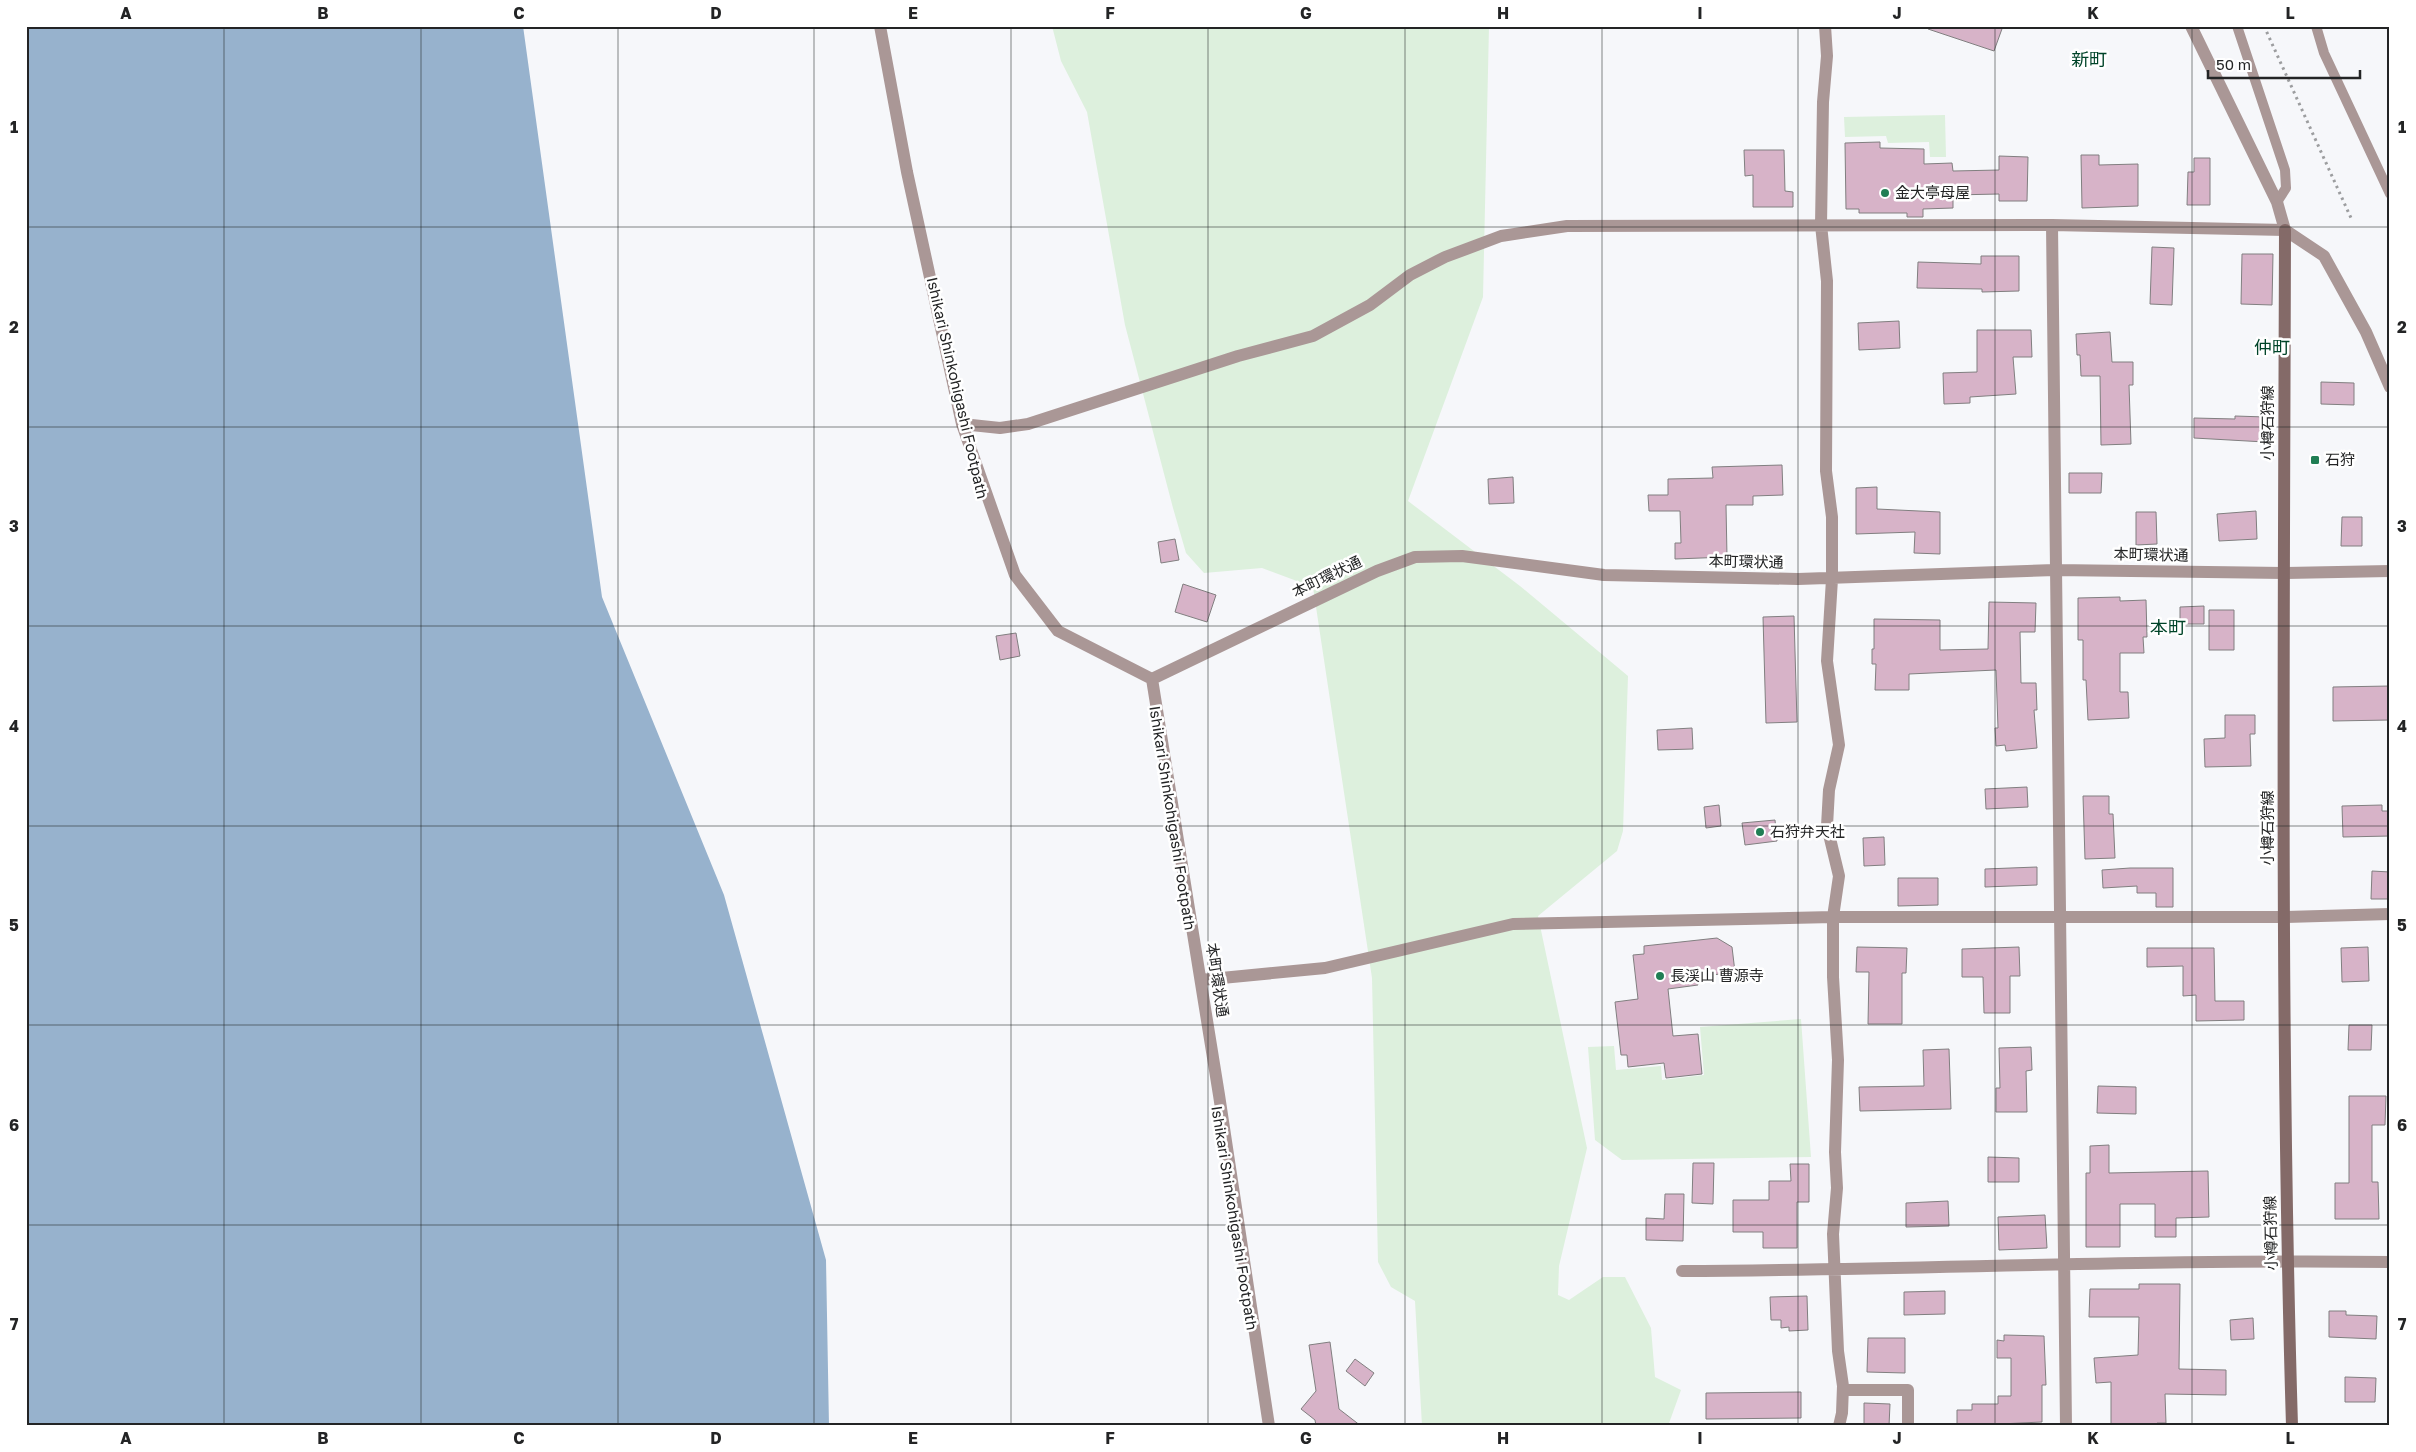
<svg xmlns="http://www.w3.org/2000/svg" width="2416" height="1452" font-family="'Golos Text','Noto Sans JP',sans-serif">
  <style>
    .green { fill: #ddf0dd }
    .water { fill: #97b2cd }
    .building { fill: #d7b3c8; stroke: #817f80 }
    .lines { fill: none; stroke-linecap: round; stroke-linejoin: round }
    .path { stroke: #9c9d9f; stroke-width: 3; stroke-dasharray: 2.5 4; stroke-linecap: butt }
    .lane { stroke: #aa9796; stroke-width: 10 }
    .street { stroke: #aa9796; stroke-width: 12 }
    .secondary { stroke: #846a68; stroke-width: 12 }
    .grid { fill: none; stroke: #232425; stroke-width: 1; stroke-opacity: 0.55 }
    .poi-dot { fill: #207e54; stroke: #fff; stroke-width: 2 }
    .labels { text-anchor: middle; stroke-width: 5; stroke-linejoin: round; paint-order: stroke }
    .poi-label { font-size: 15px; fill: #232425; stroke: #fff; text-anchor: start }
    .street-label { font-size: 15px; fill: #232425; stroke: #fff }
    .quarter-label { font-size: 18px; fill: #004429; stroke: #fff }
    .neatline { fill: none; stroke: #232425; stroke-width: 2 }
    .grid-label { font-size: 16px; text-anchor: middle; font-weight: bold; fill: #232425 }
  </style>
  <rect width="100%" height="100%" fill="#f6f7fa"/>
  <!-- green -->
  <path class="green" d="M1052,26h437l-6,271 -75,204 112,85 108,90 -5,155 -6,20 -79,65 49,232 -28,118 -1,29 11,5 34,-23h22l26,51 4,49 26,13 -13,36h-246l-7,-125 -24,-14 -13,-25 -6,-284 -59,-391 -51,-19 -58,5 -18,-20 -13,-45 -48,-183 -38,-213 -26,-51z
    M1945,115l1,42h-16l-1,-15 -41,1 -2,-7 -41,1 -1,-20z
    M1801,1019l10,138 -189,3 -27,-20 -7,-93 26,-1 2,24 45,-4 1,14 42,-5 -4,-48z"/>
  <!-- water -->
  <path class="water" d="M26,26h497l79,571 122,298 102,365 3,166h-803z"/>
  <!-- building -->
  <path class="building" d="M1928,26h75l-9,25 -66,-22z
    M1880,142v6l44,1v15l28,-1 1,8 46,-1v-14l29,1 -1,44h-28v-7l-46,1v13l-30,1v8h-16v-4h-48v-4h-13l-1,-66z
    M1744,150h40l1,41 8,1v15h-40v-32l-8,1z
    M2081,155h18v10l39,-1v42l-56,2z
    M2194,158h16v47h-23l1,-33h6z
    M2152,247l22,1 -2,57 -22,-1z
    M2242,254h31l-1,51 -31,-1z
    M1981,256h38v35l-37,1v-3l-65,-1 1,-26 63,2z
    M1899,321l1,27 -41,2 -1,-27z
    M1977,330h54l1,27h-19l3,37 -46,3v6l-26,1 -1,-31 34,-1z
    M2110,332l2,30h21v23h-4l2,59 -30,1 -1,-69h-19l-1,-21h-3l-1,-21z
    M2321,382l33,1v22l-33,-1z
    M2235,416l31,1 -1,25 -71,-4v-20l41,1z
    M1782,465l1,30 -30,1v9h-27l1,52 -52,2v-16h6l-1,-32h-31l-1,-16h20v-16l45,-1 -1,-11z
    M2069,473h33l-1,20h-32z
    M1513,477l1,26 -25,1 -1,-25z
    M1877,487v22l63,3v42l-26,-1 1,-21 -59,2v-46z
    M2256,511l1,28 -38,2 -2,-27z
    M2136,512h20l1,32 -21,1z
    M2342,517h20v29h-21z
    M1175,539l4,21 -18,3 -3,-21z
    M1183,584l33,11 -9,27 -32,-10z
    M2120,597v4l26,-1 1,37h-4l1,16h-24v39h8l1,26 -41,2 -2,-40h-3v-40h-5v-42z
    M1989,602l47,1 -1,29h-15l1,51h15l1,27h-3l3,38 -31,3 -1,-6 -9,1 -1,-18h3l-2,-58 -87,4v16h-34l1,-26h-4v-15h2v-30l66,1v30l48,-1z
    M2204,606v18h-24v-17z
    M2209,610h25v40h-25z
    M1794,616l3,106 -31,1 -3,-106z
    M1016,633l4,23 -20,4 -4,-24z
    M2390,686v34l-57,1v-34z
    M2225,715h30v19h-5l1,32 -46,1 -1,-28 21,-1z
    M1692,728l1,21 -35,1 -1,-20z
    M2027,787l1,20 -42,2 -1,-20z
    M2083,796h26v18h4l2,44 -30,1z
    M1719,805l2,21 -15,2 -2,-21z
    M2382,805v6h8v25l-47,1 -1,-31z
    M1775,820l2,21 -32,4 -3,-22z
    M1884,837l1,28 -21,1 -1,-28z
    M2037,867v18l-52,2v-18z
    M2130,868h43v39h-17v-14h-19v-7l-34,2 -1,-18z
    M2372,871l18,1v27h-19z
    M1898,878h40v27l-40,1z
    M1717,938l15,9 3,25 -38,5 1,8 -30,4 5,47 25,-2 4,40 -36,4 -2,-15 -36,4 -1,-12h-6l-6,-53 23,-3 -5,-44 11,-1v-8z
    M1857,947l50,1 -1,25h-4v51h-34l1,-52h-13z
    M2019,947l1,29h-10v37h-26l-1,-36h-21v-28z
    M2368,947l1,34 -27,1 -1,-34z
    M2147,948h67l1,53h29v19l-48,1v-26l-13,1v-30l-36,1z
    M2349,1025h23l-1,25h-23z
    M2031,1047l1,23 -6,1 1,41h-31v-24h4l-1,-40z
    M1949,1049l2,60 -91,2 -1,-24 65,-1 -1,-36z
    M2098,1086l38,1v27l-39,-1z
    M2349,1096h37l-1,29h-13v57h6l1,37h-44v-36h14z
    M2109,1145v28l99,-2 1,46 -33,1v19h-21v-33h-35v43h-34v-74h4v-27z
    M1988,1157l31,1v24h-31z
    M1693,1163h21l-1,41 -21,-1z
    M1790,1164h19v38h-12v46h-34v-16h-30v-32h36v-19h22z
    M1665,1194h19l-1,47 -37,-1v-22l18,1z
    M1948,1201l1,25 -43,1v-24z
    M2045,1215l2,33 -48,2 -1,-33z
    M2139,1284h41l-1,85 47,1v25l-61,-1 1,29h-9v3h-46v-44l-15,1 -2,-25 44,-3 1,-38h-50l1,-28h49z
    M1945,1291v23l-41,1v-23z
    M1807,1296l1,34 -19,1v-4l-8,1v-8h-10l-1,-23z
    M2329,1311h17v4l31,1 -1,23 -47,-2z
    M2253,1318l1,21 -23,1 -1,-20z
    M2004,1335l40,1 2,49h-4v37l-85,4v-16h15v-6h26v-8h13v-38h-14v-18l7,1z
    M1868,1338h37v35l-38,-1z
    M1330,1342l9,67 22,17h-45l-1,-6 -14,-11 15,-18 -7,-46z
    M1355,1359l19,14 -9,13 -19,-15z
    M2345,1377l31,1 -1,24h-30z
    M1801,1392v26l-95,1v-26z
    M1864,1403l26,1 -1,22h-25z"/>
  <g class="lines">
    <!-- path -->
    <path class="path" d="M2264,26l87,192"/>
    <!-- lane -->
    <path class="lane" d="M2237,26l48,144 1,18 -9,14
      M2316,26l8,27 66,141"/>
    <!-- street -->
    <path class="street" d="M880,26l27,146 55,252 53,151 43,56 94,48
      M1825,26l2,30 -4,46 -2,123 6,56 -1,190 6,46v62l-5,82 12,84 -10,45 -2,36 12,50 -6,41v60l5,83 -3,92 2,36 -4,46 5,117 5,35 -1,27 -3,13
      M2191,26l86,176 8,28
      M2052,225l14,1201
      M962,424l38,4 28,-4 210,-68 75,-20 57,-31 40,-30 35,-18 56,-21 66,-10 485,-1 233,5 39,26 42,76 24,55
      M1201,980l124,-12 188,-44 320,-7h451l106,-3
      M1682,1271c236,-1 472,-12 708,-9
      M1843,1390h65v36
      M1269,1426l-50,-331 -67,-416 225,-108 38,-14 47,-1 142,19 194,4 257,-9 229,3 106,-2"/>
    <!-- secondary -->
    <path class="secondary" d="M2285,230c-1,398 -5,797 7,1196"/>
  </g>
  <!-- grid -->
  <path class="grid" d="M224,26v1400M421,26v1400M618,26v1400M814,26v1400M1011,26v1400M1208,26v1400M1405,26v1400M1602,26v1400M1798,26v1400M1995,26v1400M2192,26v1400M26,227h2364M26,427h2364M26,626h2364M26,826h2364M26,1025h2364M26,1225h2364"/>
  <!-- markers -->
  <g class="poi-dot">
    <circle cx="1885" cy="193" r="5"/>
    <rect x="2310" y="455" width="10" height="10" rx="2.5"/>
    <circle cx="1760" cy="832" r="5"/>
    <circle cx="1660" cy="976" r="5"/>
  </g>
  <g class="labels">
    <!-- poi labels -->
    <g class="poi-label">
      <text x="1895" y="198">金大亭母屋</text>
      <text x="2325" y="465">石狩</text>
      <text x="1770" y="837">石狩弁天社</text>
      <text x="1670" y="981">長渓山 曹源寺</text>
    </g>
    <!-- street labels -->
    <g class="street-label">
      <text transform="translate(957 388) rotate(77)" y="5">Ishikari Shinkohigashi Footpath</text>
      <text transform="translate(2268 423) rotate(-90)" y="5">小樽石狩線</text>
      <text transform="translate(2151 555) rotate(1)" y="5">本町環状通</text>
      <text transform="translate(1746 562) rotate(1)" y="5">本町環状通</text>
      <text transform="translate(1327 577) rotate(-26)" y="5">本町環状通</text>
      <text transform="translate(1172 818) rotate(81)" y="5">Ishikari Shinkohigashi Footpath</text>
      <text transform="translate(2268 828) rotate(-90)" y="5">小樽石狩線</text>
      <text transform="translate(1217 980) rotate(81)" y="5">本町環状通</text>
      <text transform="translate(1234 1218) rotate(81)" y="5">Ishikari Shinkohigashi Footpath</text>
      <text transform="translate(2271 1233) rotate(-91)" y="5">小樽石狩線</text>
    </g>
    <!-- quarter labels -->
    <g class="quarter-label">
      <text x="2089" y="66">新町</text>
      <text x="2272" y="354">仲町</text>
      <text x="2168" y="634">本町</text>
    </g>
  </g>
  <!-- border -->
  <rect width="2416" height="1452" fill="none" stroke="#ffffff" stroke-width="55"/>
  <!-- scale -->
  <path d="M2208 70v8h152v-8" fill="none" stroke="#232425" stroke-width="2.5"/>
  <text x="2216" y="70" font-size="15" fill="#232425" stroke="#ffffff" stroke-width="4" paint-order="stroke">50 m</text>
  <rect x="28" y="28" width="2360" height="1396" class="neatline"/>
  <g class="grid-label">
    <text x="126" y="19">A</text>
    <text x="323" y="19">B</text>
    <text x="519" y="19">C</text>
    <text x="716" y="19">D</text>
    <text x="913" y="19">E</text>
    <text x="1110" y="19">F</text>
    <text x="1306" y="19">G</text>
    <text x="1503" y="19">H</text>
    <text x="1700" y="19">I</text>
    <text x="1897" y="19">J</text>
    <text x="2093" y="19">K</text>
    <text x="2290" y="19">L</text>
    <text x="14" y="133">1</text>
    <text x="2402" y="133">1</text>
    <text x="14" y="333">2</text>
    <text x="2402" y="333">2</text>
    <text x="14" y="532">3</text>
    <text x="2402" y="532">3</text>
    <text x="14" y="732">4</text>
    <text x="2402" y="732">4</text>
    <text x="14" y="931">5</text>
    <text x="2402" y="931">5</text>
    <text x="14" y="1131">6</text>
    <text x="2402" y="1131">6</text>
    <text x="14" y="1330">7</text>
    <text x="2402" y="1330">7</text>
    <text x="126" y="1444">A</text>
    <text x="323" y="1444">B</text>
    <text x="519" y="1444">C</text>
    <text x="716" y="1444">D</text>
    <text x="913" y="1444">E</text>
    <text x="1110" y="1444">F</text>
    <text x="1306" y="1444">G</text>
    <text x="1503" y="1444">H</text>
    <text x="1700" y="1444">I</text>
    <text x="1897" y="1444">J</text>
    <text x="2093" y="1444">K</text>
    <text x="2290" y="1444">L</text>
  </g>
</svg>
